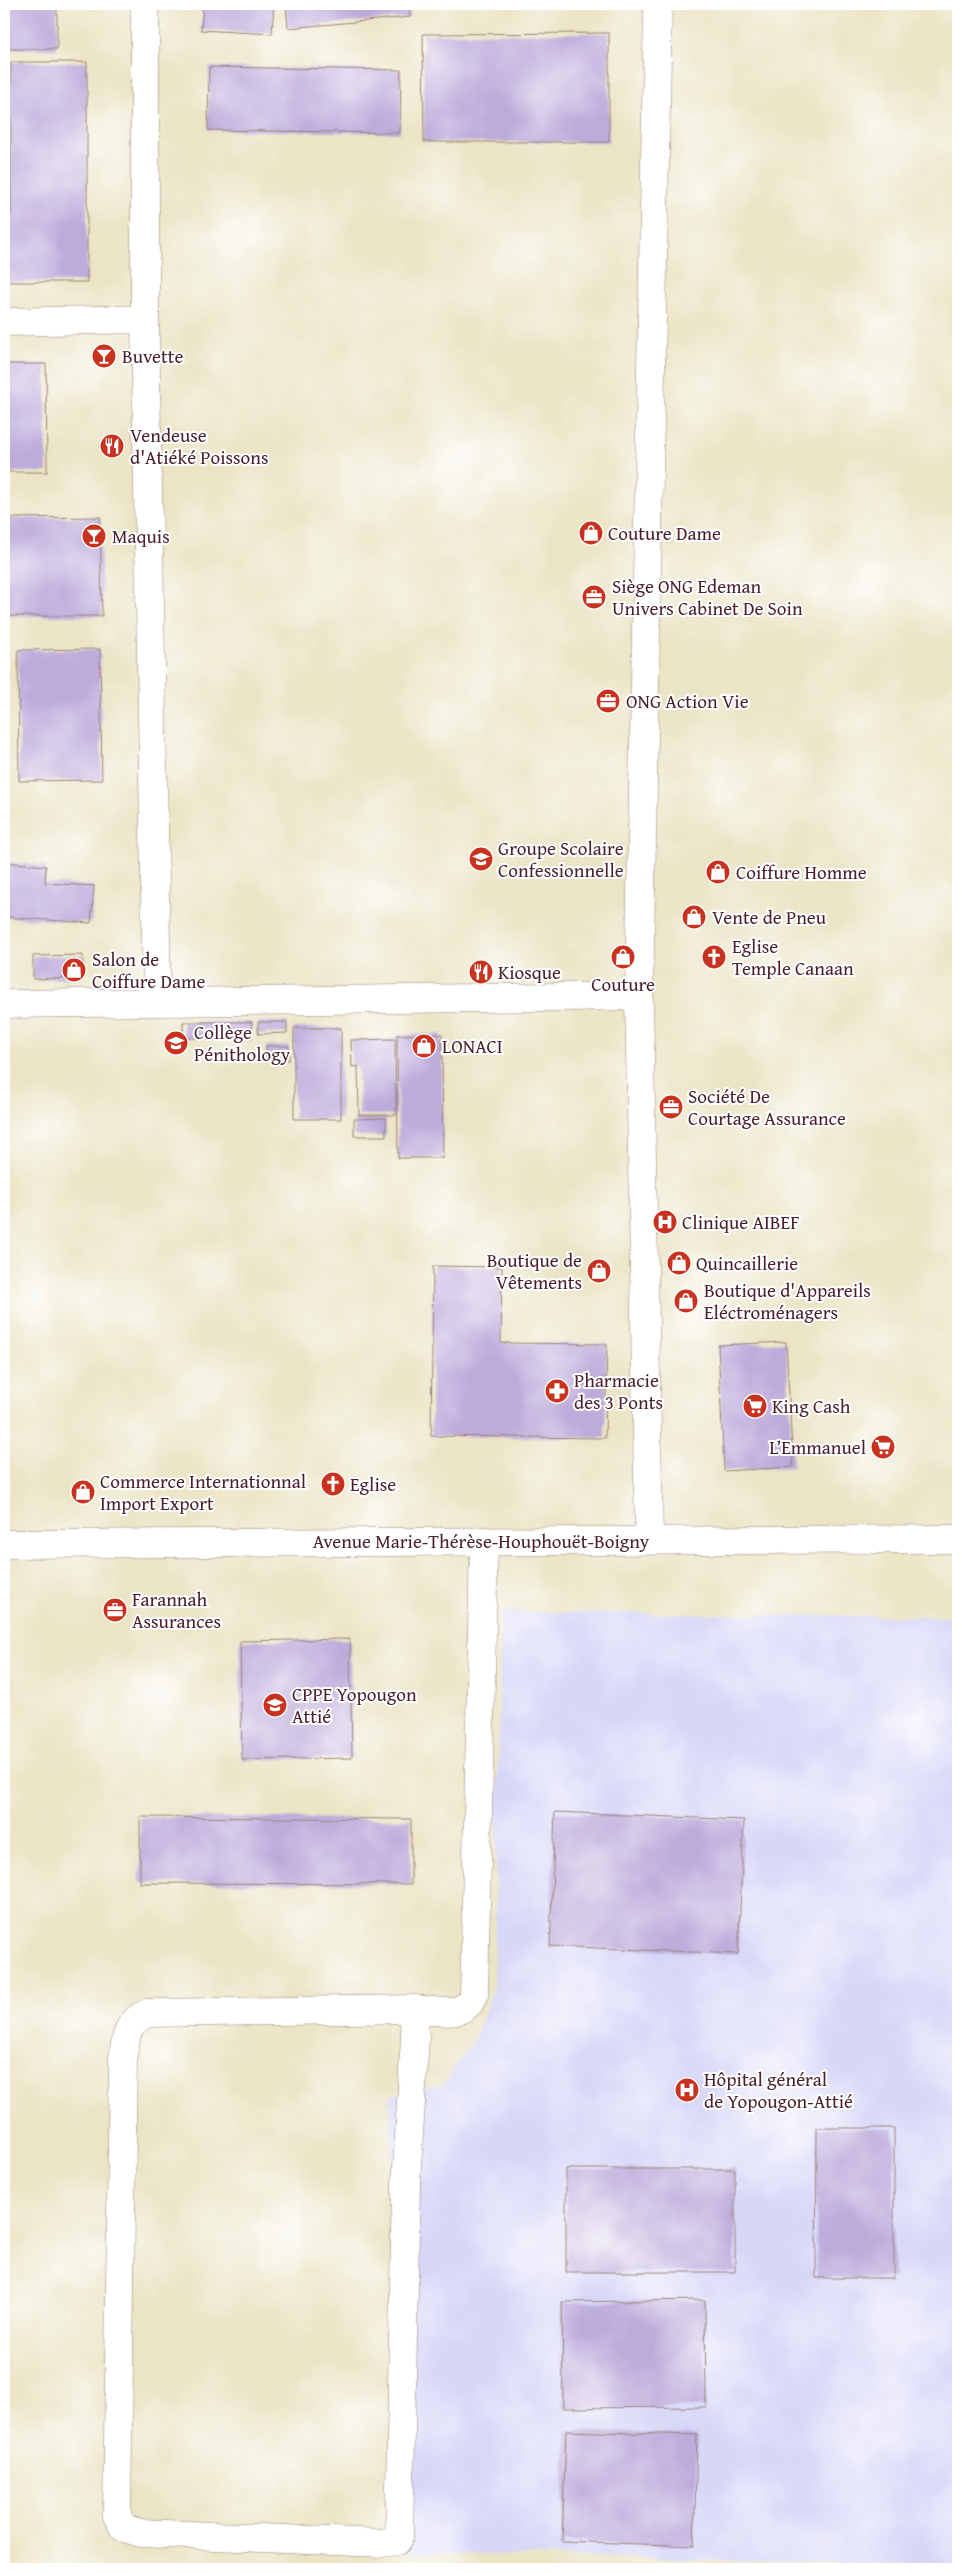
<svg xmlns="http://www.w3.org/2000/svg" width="962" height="2573" font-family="'Gentium Book Plus',serif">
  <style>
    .built { fill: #d7d7f8 }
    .building { fill: #bdacdb }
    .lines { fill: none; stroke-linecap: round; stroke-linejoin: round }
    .minor-casing { stroke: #9a8278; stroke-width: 29 }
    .tertiary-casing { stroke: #9a8278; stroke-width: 29 }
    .minor { stroke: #fff; stroke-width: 28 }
    .tertiary { stroke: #fff; stroke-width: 28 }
    .labels { text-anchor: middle; stroke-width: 4; stroke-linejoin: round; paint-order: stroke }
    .poi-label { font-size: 19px; fill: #4a1f2b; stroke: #fff; text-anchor: start }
    .street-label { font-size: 19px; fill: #4a1f2b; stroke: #fff }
  </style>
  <rect width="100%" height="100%" fill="#fff"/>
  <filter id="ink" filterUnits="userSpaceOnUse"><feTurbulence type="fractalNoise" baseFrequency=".02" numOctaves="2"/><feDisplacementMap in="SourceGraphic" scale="10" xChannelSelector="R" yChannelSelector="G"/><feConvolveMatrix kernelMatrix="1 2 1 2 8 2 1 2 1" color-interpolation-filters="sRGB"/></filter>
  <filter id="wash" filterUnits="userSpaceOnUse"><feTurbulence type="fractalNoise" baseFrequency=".0096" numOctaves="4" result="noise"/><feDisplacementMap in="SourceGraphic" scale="20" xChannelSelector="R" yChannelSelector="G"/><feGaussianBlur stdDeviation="1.12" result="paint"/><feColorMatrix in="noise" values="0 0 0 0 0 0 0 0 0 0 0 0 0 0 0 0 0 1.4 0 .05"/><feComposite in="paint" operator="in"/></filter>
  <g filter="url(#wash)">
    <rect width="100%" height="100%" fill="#ebe4c5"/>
    <!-- built -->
    <path class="built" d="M501,1612l457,5v948l-555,-12 -13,-458 53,-10 32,-48 19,-49z"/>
    <g id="blocks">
      <!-- building -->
      <path class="building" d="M4,4h53v45h-53z
        M203,4h71l-2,30 -71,-4z
        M286,4h123l1,13 -122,11z
        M609,33v109h-185l-1,-108z
        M11,62h76v220h-83v-67h7z
        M209,67l192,3 -1,63 -192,-3z
        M4,364h42l1,108h-43z
        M100,517l2,99h-98v-98z
        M100,649l2,131 -83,1 -1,-131z
        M4,862l42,4 -1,17 49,3 -3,37 -87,-6z
        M83,955v23l-50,1v-23z
        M183,1022h69v16h-69z
        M258,1022h29v11l-29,1z
        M294,1028h47v91h-47z
        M442,1034l1,124h-45l-1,-123z
        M395,1039l1,76h-37l-1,-49 -6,1 -1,-27z
        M266,1046h23v14h-23z
        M386,1118v18h-32v-17z
        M433,1266l69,1 -1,76 106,1 -2,94 -174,-2z
        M786,1342l7,125 -69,4 -6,-126z
        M350,1639l2,119 -110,2 -2,-119z
        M555,1812l189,8 -6,134 -188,-8z
        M140,1817l271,2v65l-271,-1z
        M817,2128h77v150h-78z
        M566,2169h169v103h-169z
        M705,2300l1,107 -143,1 -1,-106z
        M566,2431l131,4 -3,111 -132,-5z"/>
    </g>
  </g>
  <g filter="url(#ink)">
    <use href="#blocks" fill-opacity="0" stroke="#9a8278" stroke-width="1"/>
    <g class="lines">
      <defs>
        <path id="minor" d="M145,4v315l12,681
          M4,322l141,-3
          M4,1004l635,-8
          M649,1539l-10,-543 19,-992
          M413,2009l2,29 -9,146 -7,354 -2,3 -15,2 -242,-10 -16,-5 -7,-12 6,-459c3,-21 3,-34 24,-44l266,-4c23,1 49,11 61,-13l10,-455"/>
        <path id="tertiary" d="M4,1544l954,-5"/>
      </defs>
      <!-- minor casing -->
      <use href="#minor" class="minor-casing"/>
      <!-- tertiary casing -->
      <use href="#tertiary" class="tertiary-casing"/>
      <!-- minor -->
      <use href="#minor" class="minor"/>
      <!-- tertiary -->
      <use href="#tertiary" class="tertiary"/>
    </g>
  </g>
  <!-- icons -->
  <defs>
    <symbol id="bar-disc" viewBox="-11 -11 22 22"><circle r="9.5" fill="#c8321e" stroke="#fff"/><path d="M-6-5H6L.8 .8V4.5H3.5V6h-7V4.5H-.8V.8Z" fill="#fff"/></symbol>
    <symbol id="restaurant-disc" viewBox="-11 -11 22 22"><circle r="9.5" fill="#c8321e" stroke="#fff"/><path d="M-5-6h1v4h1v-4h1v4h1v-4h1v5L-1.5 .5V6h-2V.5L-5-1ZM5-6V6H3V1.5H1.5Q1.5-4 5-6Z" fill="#fff"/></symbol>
    <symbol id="shop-disc" viewBox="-11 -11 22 22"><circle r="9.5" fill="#c8321e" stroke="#fff"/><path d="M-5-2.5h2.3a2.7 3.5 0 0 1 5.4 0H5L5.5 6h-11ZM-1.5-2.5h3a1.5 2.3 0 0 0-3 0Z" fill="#fff"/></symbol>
    <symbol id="office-disc" viewBox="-11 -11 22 22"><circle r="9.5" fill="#c8321e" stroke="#fff"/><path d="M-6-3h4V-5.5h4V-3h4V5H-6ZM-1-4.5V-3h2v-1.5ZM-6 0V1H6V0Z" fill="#fff"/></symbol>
    <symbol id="school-disc" viewBox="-11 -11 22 22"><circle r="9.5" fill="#c8321e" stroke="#fff"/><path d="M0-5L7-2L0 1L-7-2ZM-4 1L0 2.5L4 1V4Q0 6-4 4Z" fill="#fff"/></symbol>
    <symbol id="church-disc" viewBox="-11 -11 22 22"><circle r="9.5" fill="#c8321e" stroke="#fff"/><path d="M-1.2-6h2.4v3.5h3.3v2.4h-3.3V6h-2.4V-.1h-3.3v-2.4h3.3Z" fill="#fff"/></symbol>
    <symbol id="hospital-disc" viewBox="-11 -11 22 22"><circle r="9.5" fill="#c8321e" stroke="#fff"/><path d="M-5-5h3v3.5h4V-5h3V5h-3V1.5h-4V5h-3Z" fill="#fff"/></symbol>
    <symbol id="pharmacy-disc" viewBox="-11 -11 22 22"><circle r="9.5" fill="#c8321e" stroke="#fff"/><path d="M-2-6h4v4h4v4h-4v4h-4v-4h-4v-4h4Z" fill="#fff"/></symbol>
    <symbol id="supermarket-disc" viewBox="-11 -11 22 22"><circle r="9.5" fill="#c8321e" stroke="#fff"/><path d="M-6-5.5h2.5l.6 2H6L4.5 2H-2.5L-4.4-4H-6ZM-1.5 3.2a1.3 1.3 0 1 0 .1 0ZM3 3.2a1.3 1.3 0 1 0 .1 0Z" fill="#fff"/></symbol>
  </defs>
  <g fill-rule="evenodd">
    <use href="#bar-disc" x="90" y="342" width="28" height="28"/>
    <use href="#restaurant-disc" x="98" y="432" width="28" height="28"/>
    <use href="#shop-disc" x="577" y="519" width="28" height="28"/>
    <use href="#bar-disc" x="80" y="522" width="28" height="28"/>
    <use href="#office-disc" x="580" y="583" width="28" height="28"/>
    <use href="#office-disc" x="594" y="687" width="28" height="28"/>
    <use href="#school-disc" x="467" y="845" width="28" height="28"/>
    <use href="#shop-disc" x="704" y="858" width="28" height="28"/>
    <use href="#shop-disc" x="680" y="903" width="28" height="28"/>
    <use href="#shop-disc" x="609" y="943" width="28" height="28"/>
    <use href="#church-disc" x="700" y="943" width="28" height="28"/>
    <use href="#shop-disc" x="60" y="956" width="28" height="28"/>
    <use href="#restaurant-disc" x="467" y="958" width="28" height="28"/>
    <use href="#school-disc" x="162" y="1029" width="28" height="28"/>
    <use href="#shop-disc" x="410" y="1032" width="28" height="28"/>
    <use href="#office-disc" x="657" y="1093" width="28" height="28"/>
    <use href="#hospital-disc" x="651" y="1208" width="28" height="28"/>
    <use href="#shop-disc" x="665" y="1249" width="28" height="28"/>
    <use href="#shop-disc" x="585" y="1257" width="28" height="28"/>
    <use href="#shop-disc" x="672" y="1287" width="28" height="28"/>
    <use href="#pharmacy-disc" x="543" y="1377" width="28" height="28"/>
    <use href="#supermarket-disc" x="741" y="1392" width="28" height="28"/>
    <use href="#supermarket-disc" x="869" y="1433" width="28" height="28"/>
    <use href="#church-disc" x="319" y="1470" width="28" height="28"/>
    <use href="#shop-disc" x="69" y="1478" width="28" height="28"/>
    <use href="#office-disc" x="101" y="1596" width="28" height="28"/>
    <use href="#school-disc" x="261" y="1691" width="28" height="28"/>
    <use href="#hospital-disc" x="673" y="2076" width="28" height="28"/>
  </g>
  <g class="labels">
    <!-- poi labels -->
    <g class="poi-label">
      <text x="122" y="363">Buvette</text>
      <text x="130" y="442">Vendeuse<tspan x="130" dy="22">d'Atiéké Poissons</tspan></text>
      <text x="608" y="540">Couture Dame</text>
      <text x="112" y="543">Maquis</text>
      <text x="612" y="593">Siège ONG Edeman<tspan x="612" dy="22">Univers Cabinet De Soin</tspan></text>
      <text x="626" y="708">ONG Action Vie</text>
      <text x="498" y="855">Groupe Scolaire<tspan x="498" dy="22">Confessionnelle</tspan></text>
      <text x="736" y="879">Coiffure Homme</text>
      <text x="712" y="924">Vente de Pneu</text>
      <text x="732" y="953">Eglise<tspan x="732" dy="22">Temple Canaan</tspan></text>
      <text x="92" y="966">Salon de<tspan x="92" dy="22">Coiffure Dame</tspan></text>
      <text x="498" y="979">Kiosque</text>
      <text x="623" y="991" text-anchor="middle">Couture</text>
      <text x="194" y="1039">Collège<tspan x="194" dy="22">Pénithology</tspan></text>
      <text x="442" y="1053">LONACI</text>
      <text x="688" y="1103">Société De<tspan x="688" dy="22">Courtage Assurance</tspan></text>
      <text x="682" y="1229">Clinique AIBEF</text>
      <text x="582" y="1267" text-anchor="end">Boutique de<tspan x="582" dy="22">Vêtements</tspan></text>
      <text x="696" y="1270">Quincaillerie</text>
      <text x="704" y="1297">Boutique d'Appareils<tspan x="704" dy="22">Eléctroménagers</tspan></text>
      <text x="574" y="1387">Pharmacie<tspan x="574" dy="22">des 3 Ponts</tspan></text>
      <text x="772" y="1413">King Cash</text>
      <text x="866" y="1454" text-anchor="end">L’Emmanuel</text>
      <text x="100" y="1488">Commerce Internationnal<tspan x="100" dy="22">Import Export</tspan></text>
      <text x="350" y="1491">Eglise</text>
      <text x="132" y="1606">Farannah<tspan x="132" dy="22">Assurances</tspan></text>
      <text x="292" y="1701">CPPE Yopougon<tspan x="292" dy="22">Attié</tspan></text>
      <text x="704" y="2086">Hôpital général<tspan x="704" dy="22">de Yopougon-Attié</tspan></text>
    </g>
    <!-- street labels -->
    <g class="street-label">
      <text x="481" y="1548">Avenue Marie-Thérèse-Houphouët-Boigny</text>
    </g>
  </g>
  <!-- margin -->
  <rect width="962" height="2573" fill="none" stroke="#fff" stroke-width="20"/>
</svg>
